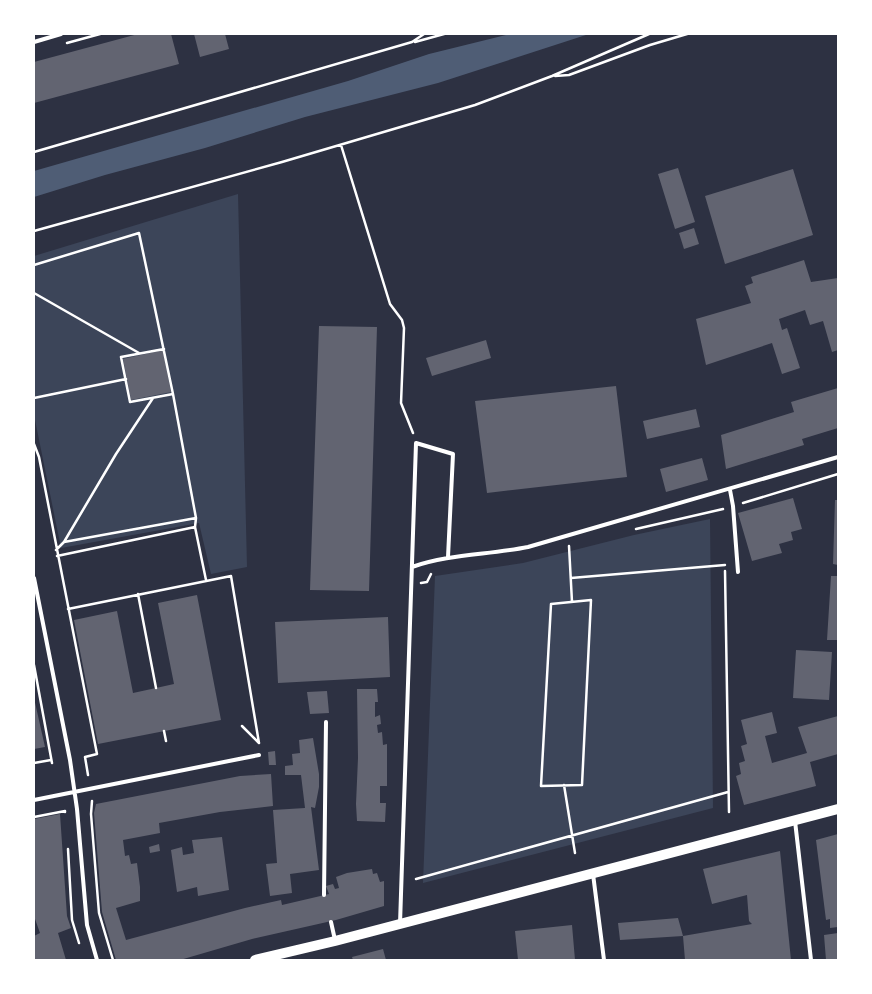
<svg xmlns="http://www.w3.org/2000/svg" width="872" height="994" font-family="'Alegreya Sans',sans-serif">
  <style>
    .green { fill: #3c4559 }
    .water { fill: #4f5d75 }
    .building { fill: #626471 }
    .lines { fill: none; stroke-linecap: round; stroke-linejoin: round }
    .path { stroke: #fff; stroke-width: 2.5 }
    .minor { stroke: #fff; stroke-width: 4 }
    .primary { stroke: #fff; stroke-width: 10 }
  </style>
  <rect width="100%" height="100%" fill="#2d3142"/>
  <!-- green -->
  <path class="green" d="M238,194l9,373 -36,7 -12,-51 -138,25 -27,-133v-159z
    M710,519l3,289 -290,75 12,-307 88,-13 111,-28z"/>
  <!-- water -->
  <path class="water" d="M510,34h79l-151,49 -133,34 -100,31 -100,27 -71,22v-26l314,-90 81,-27z"/>
  <!-- building -->
  <path class="building" d="M138,34h33l8,30 -145,39v-41z
    M194,34h31l4,15 -29,8z
    M678,168l17,54 -20,7 -17,-55z
    M793,169l20,66 -88,29 -20,-68z
    M694,228l5,16 -15,5 -5,-16z
    M804,260l7,22 27,-4v72l-6,2 -9,-31 -13,4 -5,-15 -26,9 3,11 5,-2 13,40 -18,6 -10,-31 -66,22 -10,-46 55,-16 -6,-17 8,-3 -2,-6z
    M319,326l58,1 -8,264 -59,-1z
    M486,340l5,18 -59,18 -6,-18z
    M163,350l8,42 -40,8 -8,-41z
    M616,386l11,91 -140,16 -12,-92z
    M838,388v40l-36,11 2,6 -78,24 -5,-34 73,-23 -3,-10z
    M696,409l4,18 -53,12 -4,-18z
    M702,458l6,22 -42,12 -6,-23z
    M793,498l9,31 -11,3 2,8 -14,4 3,9 -30,8 -14,-48z
    M835,500h3v65l-5,-1z
    M831,576h7v64h-11z
    M197,595l24,125 -123,24 -24,-124 43,-9 16,82 23,-5 18,-4 -16,-81z
    M388,617l2,60 -112,6 -3,-61z
    M796,650l36,2 -3,48 -36,-2z
    M357,689h20l1,13h-3v15l5,-2 1,9 -4,1 1,8 4,-1 1,13 4,-1v42h-7v17h6l-1,19 -28,-1 -1,-17 2,-46z
    M327,691l2,22 -19,1 -3,-22z
    M34,698l11,49 -11,2z
    M772,712l5,21 -12,3 7,27 35,-10 -9,-26 40,-11v38l-28,8 6,24 -72,19 -8,-29 5,-2 -2,-11 6,-2 -4,-15 6,-2 -6,-24z
    M313,738l6,36v13l-4,21 -4,-1 8,63 -29,4 2,19 -22,3 -4,-32 11,-1 -4,-53 32,-2 -4,-33h-16v-9l8,-1 -1,-11 8,-1 -1,-13z
    M275,751l1,14h-7l-1,-13z
    M271,774l2,32 -53,6 -61,11 1,10 -37,7 2,16 4,-1 2,9 6,-1 3,24v14l-24,7 10,32 119,-32 36,-8 1,5 47,-11 -3,-8 7,-2 2,5 4,-1 -3,-11 11,-4 25,-4 1,5 4,-1 3,9 4,-1v25l-48,14 -84,19 -72,21h-64l-14,-48 -8,-99 2,-9 144,-28z
    M60,814l7,102 4,12 -13,5 8,27h-32v-24l6,-3 -5,-14 -1,1v-101z
    M838,834v93l-8,1v-9l-4,1 -10,-80z
    M222,837l7,53 -31,6 -1,-9 -20,5 -6,-42 11,-3 1,8 11,-2 -2,-13z
    M159,844l1,7 -10,2 -1,-6z
    M780,851l11,109h-106l-2,-24 69,-12 -3,-3 -2,-26 -35,9 -9,-35z
    M678,918l5,18 -63,4 -2,-17z
    M572,925l3,35h-57l-3,-29z
    M838,933v27h-12l-2,-25z
    M383,949l3,11h-33l-1,-3z"/>
  <g class="lines">
    <!-- path -->
    <path class="path" d="M415,42l29,-8
      M67,43l33,-9
      M555,76l14,-1 81,-30 37,-11
      M341,145l49,159 12,16 2,8 -3,75 12,30
      M34,152l378,-110 12,-8
      M34,231l248,-69 193,-57 77,-29 97,-42
      M34,265l105,-32 34,161 -43,8 -9,-45 43,-8
      M34,293l105,60
      M34,398l92,-19
      M34,444l5,13 58,297 -12,3 3,18
      M743,503l95,-29
      M195,527l1,-9
      M636,529l87,-20
      M64,542l132,-24 -23,-124
      M569,546l3,56
      M56,550l8,-8 52,-88 37,-56
      M57,556l138,-29 11,53
      M725,571l4,241
      M571,578l154,-13
      M421,583l6,-1 4,-8
      M138,594l18,94
      M591,600l-9,185 -41,1 10,-182z
      M68,609l163,-33 28,167
      M34,665l18,98
      M242,726l17,17
      M164,731l2,10
      M34,763l17,-3
      M564,785l11,68
      M92,801l-1,13 8,99 14,47
      M34,817l31,-6v1
      M68,849l4,71 7,23
      M416,879l312,-87"/>
    <!-- minor -->
    <path class="minor" d="M34,42l27,-8
      M730,490l3,16 5,66
      M412,567c37,-13 77,-12 116,-20l310,-90
      M34,578l36,182 7,49 10,116 10,35
      M34,800l225,-45
      M795,821l16,139
      M593,874l11,86
      M324,895l2,-173
      M331,922l4,18
      M400,924l16,-481 37,11 -5,103"/>
    <!-- primary -->
    <path class="primary" d="M255,960l80,-19 503,-132"/>
  </g>
  <!-- border -->
  <rect width="872" height="994" fill="none" stroke="#ffffff" stroke-width="70"/>
</svg>
